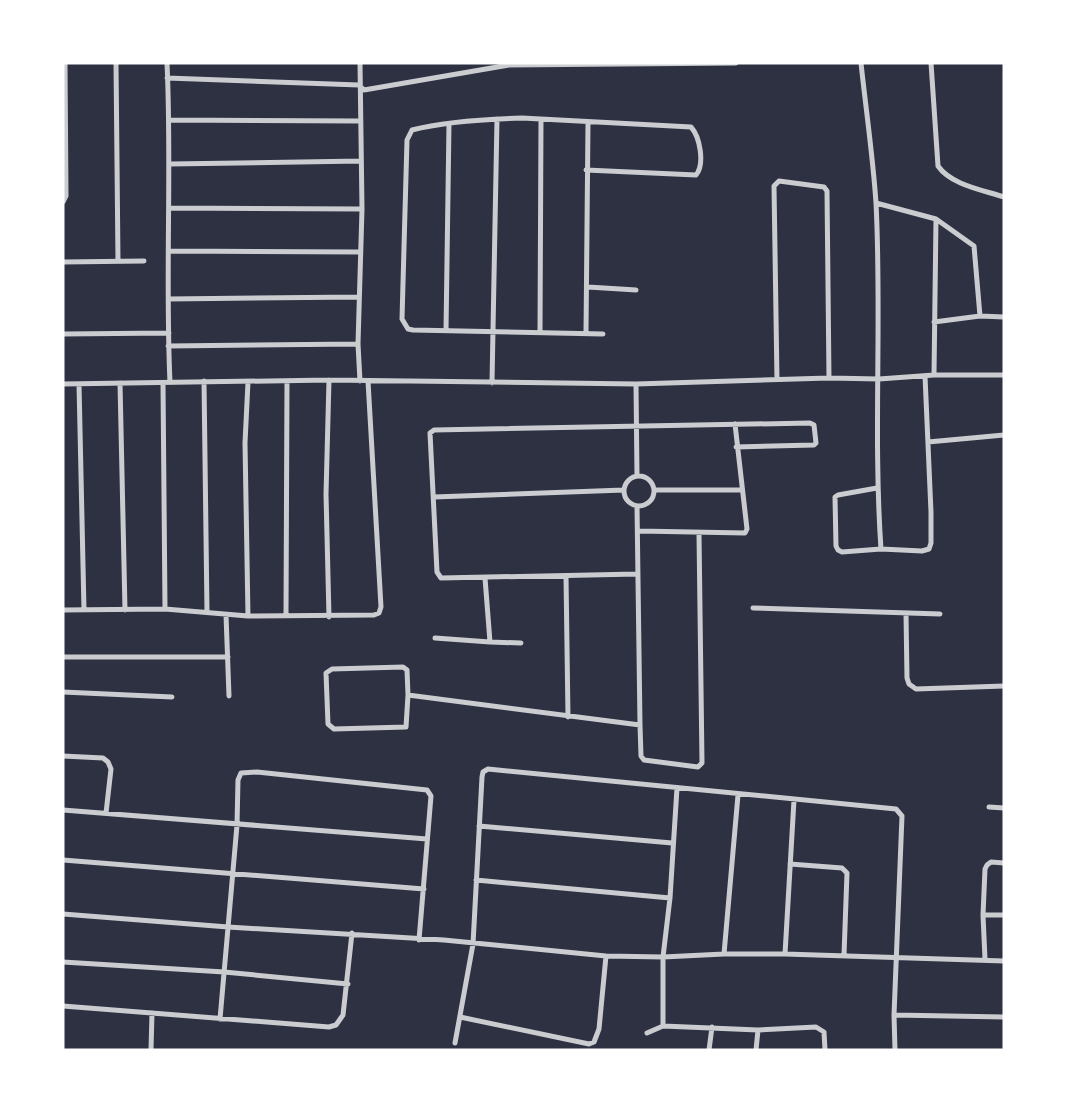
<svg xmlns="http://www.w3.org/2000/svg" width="1067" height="1113" font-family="'Fira Sans Condensed',sans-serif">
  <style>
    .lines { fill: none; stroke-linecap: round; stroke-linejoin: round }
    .minor { stroke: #caccd0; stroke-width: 5 }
  </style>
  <rect width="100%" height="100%" fill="#2d3142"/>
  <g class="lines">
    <!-- minor -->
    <path class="minor" d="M116,63l2,198
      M167,63c5,106 -2,213 3,319
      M360,63l2,146 -4,135 2,37
      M861,63c5,47 12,94 15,140 6,115 -3,231 5,346
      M931,63l7,103c13,19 45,24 66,31
      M167,78l192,7 5,5 145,-25 227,-2
      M169,120l191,1
      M170,164l191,-3
      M586,170l110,5c9,-11 4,-38 -5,-48l-169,-9c-36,1 -76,3 -110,12l-5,10 -5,179 6,10 5,1 190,4
      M63,202l3,-6 -1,-133
      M876,203l60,16 38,27 6,70
      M170,208l192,1
      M169,251l192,1
      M63,262l81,-1
      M588,287l48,3
      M168,299l191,-2
      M934,322l46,-6 24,1
      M446,331l3,-207
      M540,333l1,-213
      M586,333l2,-210
      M63,334l106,-1
      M168,346l190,-2
      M934,375l2,-156
      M777,380l-3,-194 5,-5 45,6 3,4 2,187
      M204,381l3,231
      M248,382l-3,61 3,173
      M120,383l5,227
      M163,383l2,226
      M492,383l5,-264
      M63,384l266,-4 307,4 193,-6 50,1 55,-4h70
      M79,384l5,226
      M636,384l1,92
      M928,442l76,-7
      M624 491a15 15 0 1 1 30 0a15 15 0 1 1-30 0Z
      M877,488l-39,7 -3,2 1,49 2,4 4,2 39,-3 41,2 7,-2 2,-6v-31l-6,-136
      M654,490h87
      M434,497l190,-7
      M637,506l3,219
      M639,531l106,2 2,-4 -12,-105
      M637,574l-196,4 -4,-6 -7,-139 4,-3 376,-7 4,2 2,18 -2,2 -78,2
      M566,576l2,141
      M753,608l187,6
      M63,610l102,-1 83,7 126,-1 5,-2 2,-6 -13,-226
      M906,614l1,64 2,6 7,5 88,-3
      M226,615l3,81
      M286,616l1,-235
      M329,617l-3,-123 3,-114
      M435,638l55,4 -5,-64
      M490,642l31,1
      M63,657h165
      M63,692l109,5
      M408,695l-1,-25 -4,-3 -71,2 -6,4 2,51 6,5 72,-2 2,-32 232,30 1,31 3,4 54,7 4,-4 -3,-229
      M63,756l40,2 5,4 3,7 -5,44
      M677,788l-7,110 -7,59v69l95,4 58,-3 8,5 1,18
      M989,807l15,1
      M63,810l364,29
      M479,826l193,17
      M63,860l361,29
      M790,864l52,4 5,5 -3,82
      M476,880l194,18
      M63,914l165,13 216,13 162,16 57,1 61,-3h61l219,7
      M983,915h21
      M724,954l14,-159
      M785,954l9,-154
      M985,959l-2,-44 2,-46 2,-4 4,-3 13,1
      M63,962l161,10 124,12
      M63,1006l266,21 7,-2 7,-10 9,-82
      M894,1015l110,2
      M460,1017l129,27 5,-2 5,-13 7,-73
      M220,1019l17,-194 1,-45 3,-7 16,-1 170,18 4,6 -12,144
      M647,1033l16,-7
      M455,1043l18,-99 9,-167 1,-5 5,-3 408,40 6,7 -8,199 1,35
      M151,1050l1,-37
      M709,1050l3,-23
      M756,1050l2,-20"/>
  </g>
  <!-- border -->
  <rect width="1067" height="1113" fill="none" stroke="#ffffff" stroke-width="129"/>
</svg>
